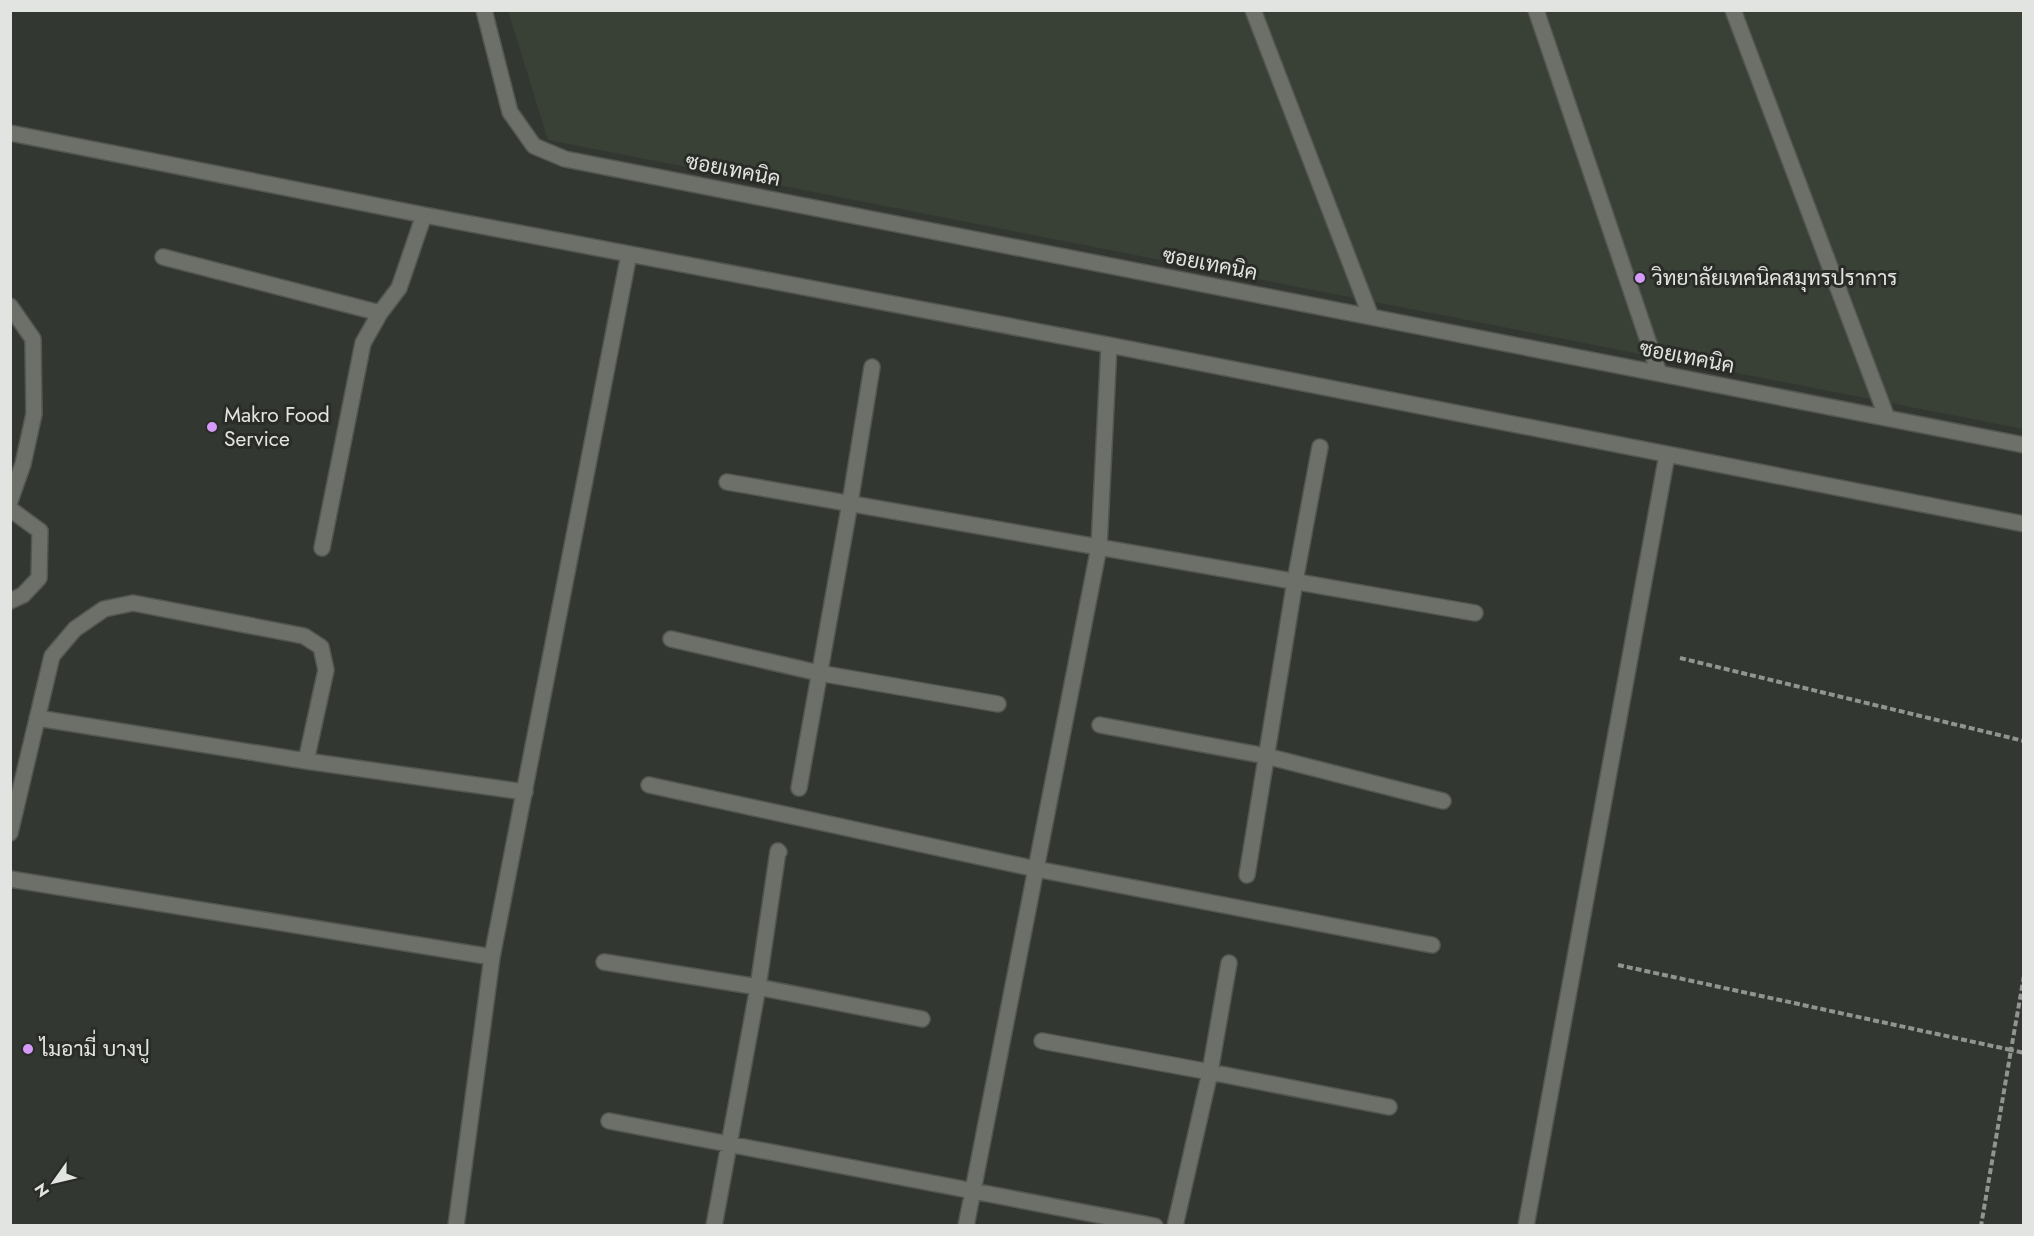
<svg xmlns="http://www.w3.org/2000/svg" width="2034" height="1236" font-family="Jost,Sarabun,sans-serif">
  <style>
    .built { fill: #394035 }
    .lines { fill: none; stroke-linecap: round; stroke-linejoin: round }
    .minor-casing { stroke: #535551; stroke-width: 18 }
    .path { stroke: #91948f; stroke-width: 4; stroke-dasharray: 6 3; stroke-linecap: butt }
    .minor { stroke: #6c7069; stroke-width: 15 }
    .poi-dot { fill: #d69bfa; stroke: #292c27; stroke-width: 2 }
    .labels { text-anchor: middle; stroke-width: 6; stroke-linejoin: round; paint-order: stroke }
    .street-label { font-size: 21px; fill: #e2e4e1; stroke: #292c27 }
    .poi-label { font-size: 21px; fill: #e2e4e1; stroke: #292c27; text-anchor: start }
  </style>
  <rect width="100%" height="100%" fill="#333731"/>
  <!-- built -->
  <path class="built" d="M508,11h1515v418l-1475,-289z"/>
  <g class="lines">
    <defs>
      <path id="minor" d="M484,10l26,102 24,34 31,13 1459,286
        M1253,10l118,307
        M1536,10l123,363
        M1733,10l154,408
        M10,133l414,82 685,130 915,179
        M163,257l217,56
        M10,306l23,33 1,75 -11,50 -13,37
        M727,482l748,131
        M10,509l30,22 -1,47 -16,17 -13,6
        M322,548l41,-205 17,-30 19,-25 25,-73
        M671,639l148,34 179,31
        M37,718l269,43 219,31
        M1100,725l166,31 177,45
        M649,785l387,84 396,76
        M799,788l51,-285 22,-136
        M10,833l42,-177 23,-27 29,-20 29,-6 171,33 17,11 5,23 -20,91
        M1247,875l48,-294 25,-134
        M10,879l482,78
        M604,962l154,25 164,32
        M1042,1041l168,31 19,-109
        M609,1121l546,105
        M456,1226l36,-269 137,-703
        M714,1226l44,-239 20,-136 1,1
        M966,1226l133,-679 10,-202
        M1175,1226l35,-154 179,35
        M1526,1226l141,-771"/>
    </defs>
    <!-- minor casing -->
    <use href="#minor" class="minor-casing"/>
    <!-- path -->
    <path class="path" d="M1680,658l344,83
      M1618,965l393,85 -30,176
      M2024,976l-13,74 13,3"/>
    <!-- minor -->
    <use href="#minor" class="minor"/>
  </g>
  <!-- markers -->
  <g class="poi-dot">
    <circle cx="1640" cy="278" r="6"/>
    <circle cx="212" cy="427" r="6"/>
    <circle cx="28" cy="1049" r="6"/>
  </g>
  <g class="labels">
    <!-- street labels -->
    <g class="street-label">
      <text transform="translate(733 170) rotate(11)" y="7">ซอยเทคนิค</text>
      <text transform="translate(1210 264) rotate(11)" y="7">ซอยเทคนิค</text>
      <text transform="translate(1687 357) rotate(11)" y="7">ซอยเทคนิค</text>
    </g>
    <!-- poi labels -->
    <g class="poi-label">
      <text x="1652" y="285">วิทยาลัยเทคนิคสมุทรปราการ</text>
      <text x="224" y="422">Makro Food<tspan x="224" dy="24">Service</tspan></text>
      <text x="40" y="1056">ไมอามี่ บางปู</text>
    </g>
  </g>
  <!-- border -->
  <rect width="2034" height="1236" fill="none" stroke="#e2e4e1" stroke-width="24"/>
  <!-- north arrow -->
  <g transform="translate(54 1182) rotate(236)" stroke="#292c27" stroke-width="4.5" paint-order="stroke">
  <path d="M0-4.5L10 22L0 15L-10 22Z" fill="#e2e4e1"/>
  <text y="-9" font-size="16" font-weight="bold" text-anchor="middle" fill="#e2e4e1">N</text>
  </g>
</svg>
